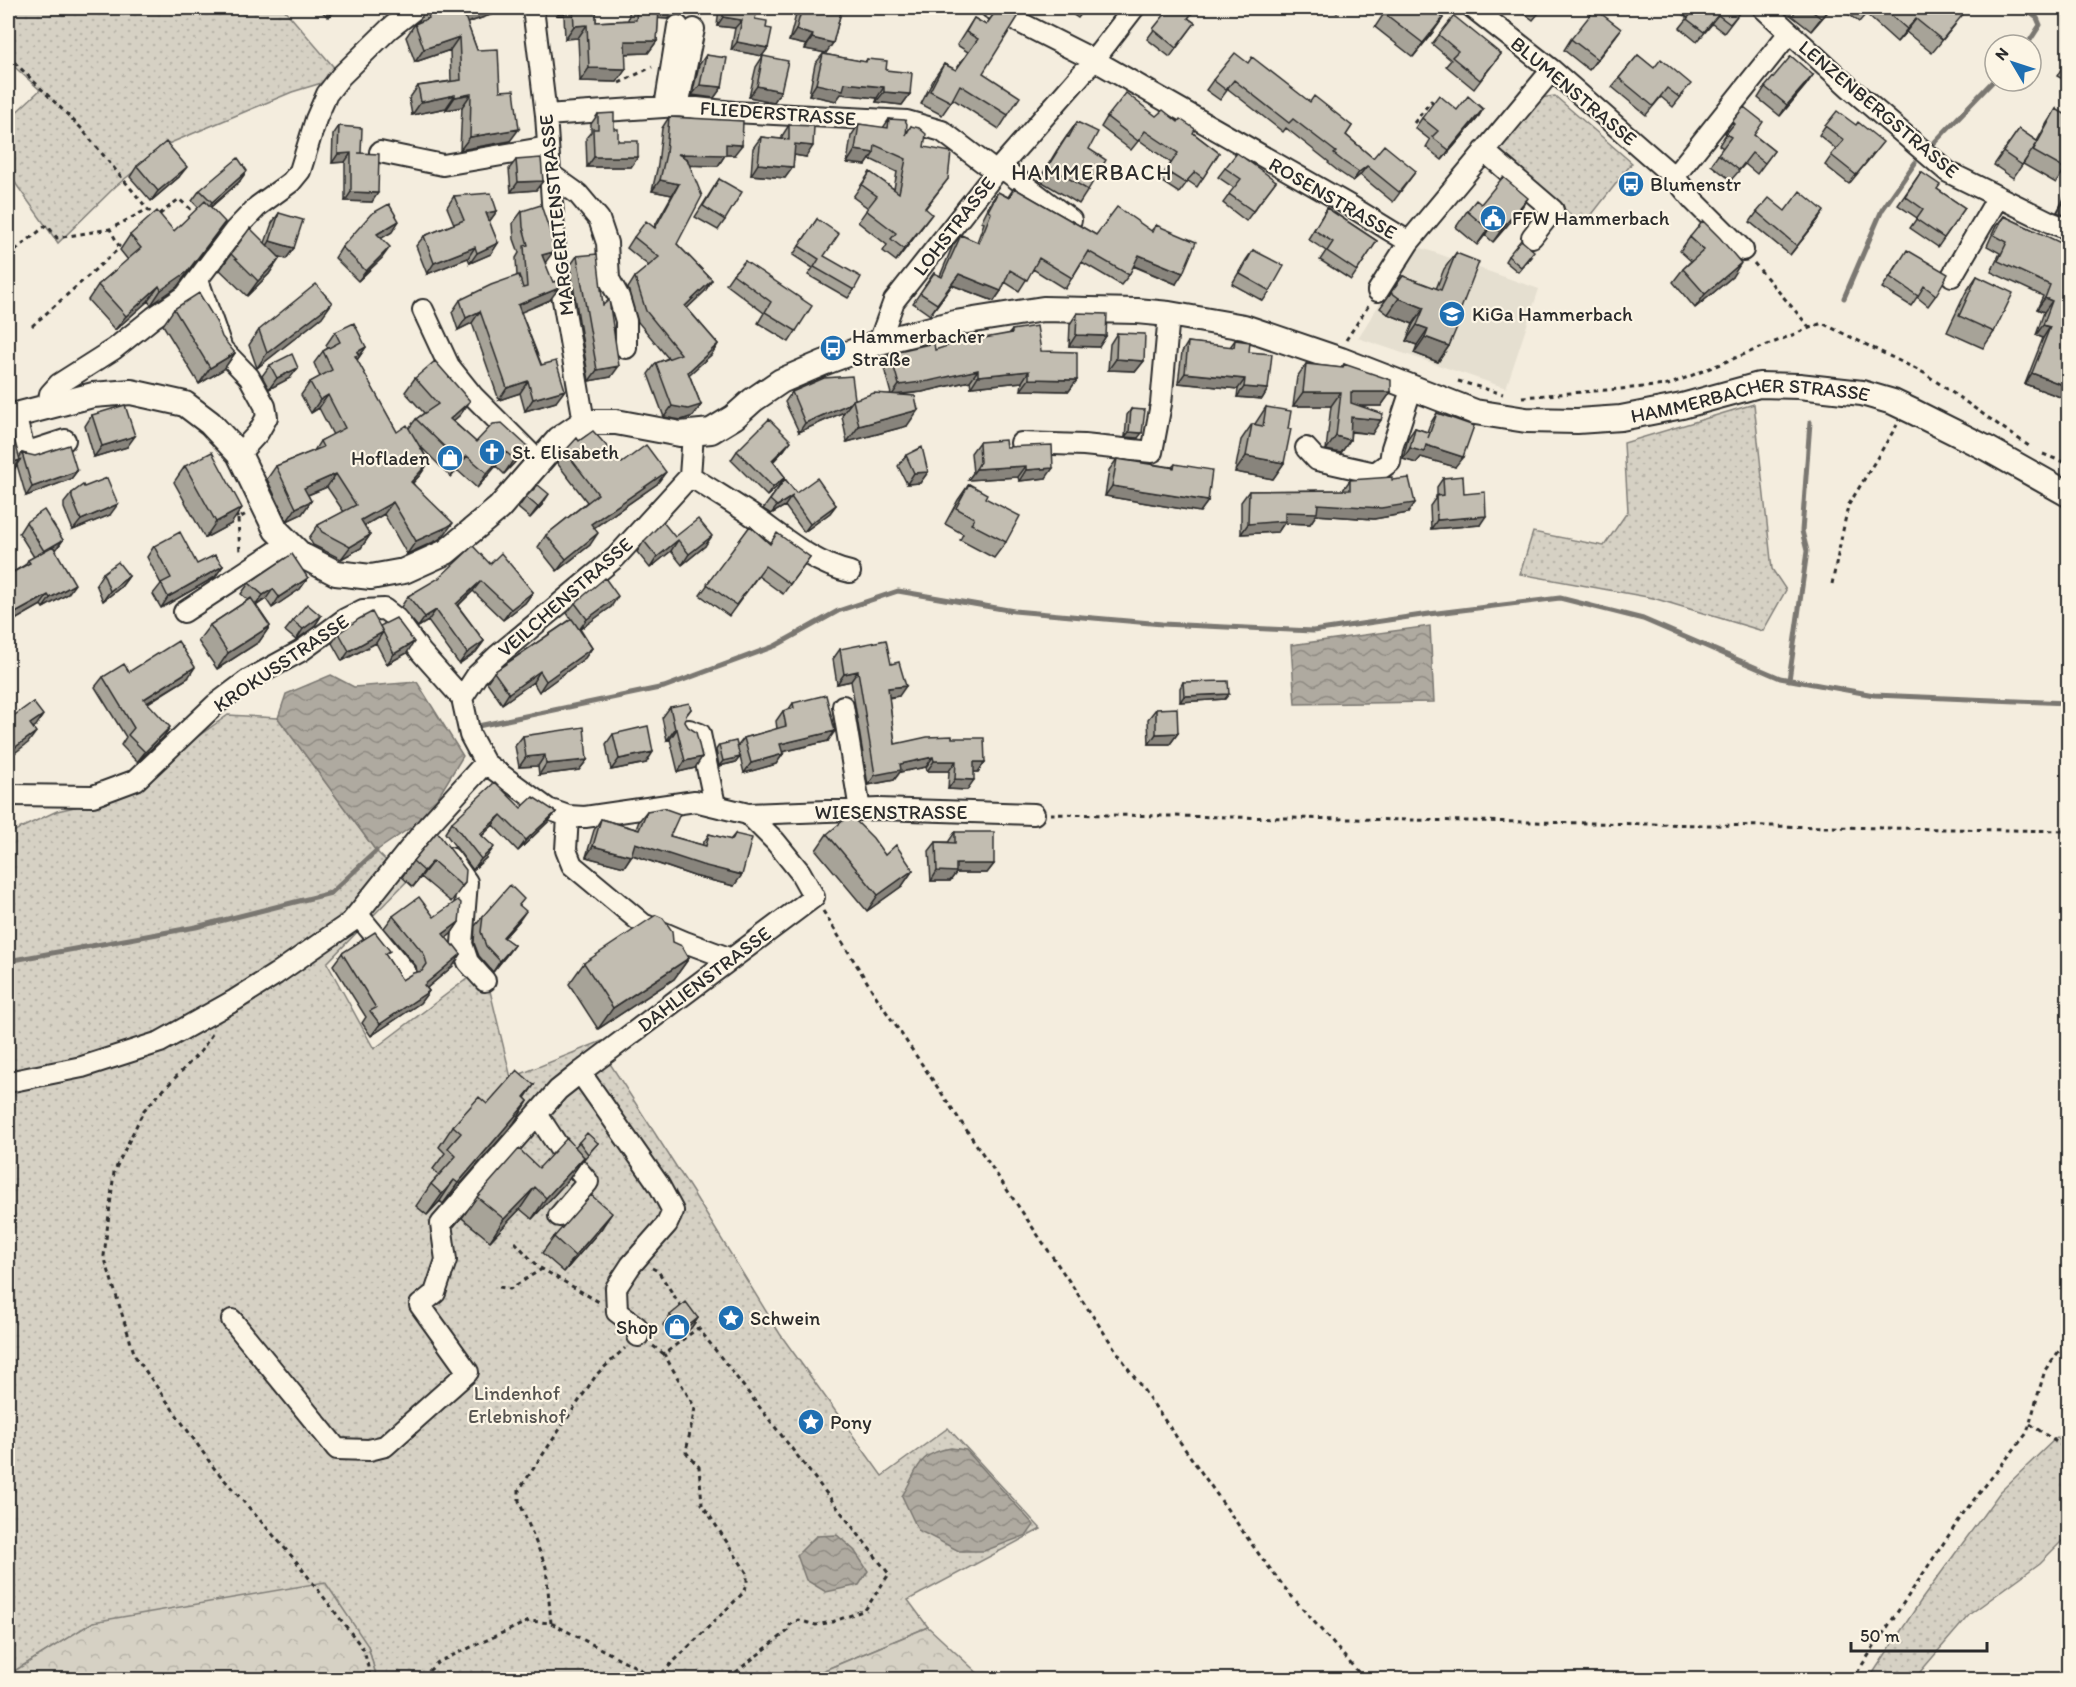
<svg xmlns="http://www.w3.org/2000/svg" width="2076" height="1687" font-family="Itim,sans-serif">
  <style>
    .built { fill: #e5dfd0 }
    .grass { fill: url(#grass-dots); stroke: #807e78; stroke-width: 1.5 }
    .forest { fill: url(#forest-crowns); stroke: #807e78; stroke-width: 1.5 }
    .water { fill: url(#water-waves); stroke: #7a7771; stroke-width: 1.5 }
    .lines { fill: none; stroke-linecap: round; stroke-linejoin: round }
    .stream { stroke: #7a7771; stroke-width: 5 }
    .minor-casing { stroke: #2b2b2b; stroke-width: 24 }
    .major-casing { stroke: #2b2b2b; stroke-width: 28 }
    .path { stroke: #2b2b2b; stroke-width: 3; stroke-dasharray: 4.5 4.5; stroke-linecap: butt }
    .minor { stroke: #fcf5e5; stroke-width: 20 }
    .major { stroke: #fcf5e5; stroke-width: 24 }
    .wall { fill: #a7a398; stroke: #2b2b2b; stroke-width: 1.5 }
    .shaded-wall { fill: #88847c; stroke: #2b2b2b; stroke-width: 1.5 }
    .building { fill: #c2bdb1; stroke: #2b2b2b; stroke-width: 1.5 }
    .labels { text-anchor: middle; stroke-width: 4.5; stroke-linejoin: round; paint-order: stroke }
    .street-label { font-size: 20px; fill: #2b2b2b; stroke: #fcf5e5 }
    .poi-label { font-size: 20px; fill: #2b2b2b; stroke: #fcf5e5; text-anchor: start }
    .park-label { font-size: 20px; fill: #565451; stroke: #fcf5e5 }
    .quarter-label { font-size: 22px; letter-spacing: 1.5px; fill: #2b2b2b; stroke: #fcf5e5 }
  </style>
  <defs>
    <pattern id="grass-dots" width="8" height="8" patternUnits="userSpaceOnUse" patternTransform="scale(1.5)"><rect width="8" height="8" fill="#d6d1c4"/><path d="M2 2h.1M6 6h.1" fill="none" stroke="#b8b4a9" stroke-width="1.8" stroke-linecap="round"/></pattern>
    <pattern id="forest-crowns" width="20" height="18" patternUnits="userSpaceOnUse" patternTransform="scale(1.5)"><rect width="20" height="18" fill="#d6d1c4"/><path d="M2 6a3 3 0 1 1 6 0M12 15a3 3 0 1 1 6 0" fill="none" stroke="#b8b4a9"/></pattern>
    <pattern id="water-waves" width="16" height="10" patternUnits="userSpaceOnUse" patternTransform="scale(1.5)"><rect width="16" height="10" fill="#afaaa0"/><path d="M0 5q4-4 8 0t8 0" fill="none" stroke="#8f8b83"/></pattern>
  </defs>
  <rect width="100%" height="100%" fill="#f4edde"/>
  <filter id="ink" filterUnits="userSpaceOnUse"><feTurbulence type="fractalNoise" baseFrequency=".0167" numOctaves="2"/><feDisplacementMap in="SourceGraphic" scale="12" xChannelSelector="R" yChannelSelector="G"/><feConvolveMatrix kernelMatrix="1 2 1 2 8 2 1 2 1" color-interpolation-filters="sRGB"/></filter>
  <g filter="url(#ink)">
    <!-- built -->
    <path class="built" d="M1416,246l123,43 -33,99 -148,-50z"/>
    <!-- grass -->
    <path class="grass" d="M8,8h275l55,64 -10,9 -36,11 -124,52 -52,42 -58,57 -50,-70v-53l32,-30 -32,-29z
      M1555,96l77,67 -49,63 -86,-79 42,-49z
      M1754,404l18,165 14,21 -23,41 -110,-33 -133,-24 13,-42 71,14 24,-35 -4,-68z
      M228,715l50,3 98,133 31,30 -80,82 47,86 110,-83 27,112 91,-37 5,18 85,132 88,143 102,142 66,-48 93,101 -133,71 20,27 -125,52h-426l-9,-33 -274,-24 -86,53v-841l49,-23 53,-12z
      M2057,1437l11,11v87l-28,28 -70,51 -56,65h-45l53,-80 78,-107z"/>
    <!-- forest -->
    <path class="forest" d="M325,1582l43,64 9,33h-369v-4l85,-53z
      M928,1627l56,52h-181z"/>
    <!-- water -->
    <path class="water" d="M1430,626l4,76 -139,2 -4,-59z
      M331,675l23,12 63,-5 46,74 -37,61 -50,34 -98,-133 8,-24z
      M951,1448l15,2 68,75 -7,10 -43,16h-25l-41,-21 -16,-34c17,-26 13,-42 49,-48z
      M837,1535l17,15 14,21 -9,14 -33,7 -20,-12 -9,-25 19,-19z"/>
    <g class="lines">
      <!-- stream -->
      <path class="stream" d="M2024,8l13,10 3,7 -13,20
        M1932,145l63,-66
        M1844,298l38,-88 33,-47
        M1789,680l18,-129 -5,-20 8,-109
        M478,726l186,-39 111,-41 63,-35 60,-20 116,20 148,13 151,7 116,-17 131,-16 83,21 137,59 94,17 194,8
        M8,961l188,-34 135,-34 45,-42"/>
      <defs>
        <path id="minor" d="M533,8l13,107 10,144 28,163
          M991,8l103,52 258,147 57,35 143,-172
          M1473,8l79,62 122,107 20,24 49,49
          M1763,8l87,80 98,84 102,50 18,7
          M678,106l16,-77
          M665,107l13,-81
          M546,115l132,-9 56,6 173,9 35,10 54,41
          M1484,151l69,59 -21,27
          M380,152l63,13 105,-18
          M1001,167l70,53
          M550,174l28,20 21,25 8,24 2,36 10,18 7,24v27
          M1674,177l115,-144
          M1952,276l46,-79
          M198,280l24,69 27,28 16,29 2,11 -9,16 -19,21
          M1378,291l31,-49
          M423,310l26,56 24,30 66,66
          M879,342l15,-41 102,-129 98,-112 40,-52
          M48,406l2,-12 9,-10 55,-35 40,-32 31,-21 49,-65 24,-25 33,-24 9,-11 16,-52 11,-25 14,-18 48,-47 27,-21
          M15,415l10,38 40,-13
          M1021,443l63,2 68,7 9,-48 8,-90
          M1306,448l11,12 58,13 15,-11 2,-14 20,-61
          M690,476c20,13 40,25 60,38 32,22 61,49 100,58
          M184,612l105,-69
          M462,698l15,-23 20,-19 119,-99 74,-81 3,-42
          M843,706l17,104
          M689,730l11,4 15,71
          M11,795l82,1 43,-16 80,-76 32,-24 53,-29 44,-32 18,-9 21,-1 13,10 24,33 41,46 8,37 15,28 63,46 20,7 17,1 110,-16 53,13 27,27 25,31 14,25 -232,174v4l77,110 14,26 -6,13 -36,41 -15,23 1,24 20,15 1,9
          M748,814l131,-5 155,5
          M568,816l-2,34 6,15 71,59 42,18 -17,14
          M450,858l17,24 -5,62 6,18 17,19
          M358,915l48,58
          M685,942l46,17
          M8,1082l74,-15 78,-25 75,-42 41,-26 75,-52 75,-94 59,-65
          M537,1114l23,35 28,33 -29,34
          M232,1320l105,129 32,1 16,-4 83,-74 -48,-67 15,-12 11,-33 -5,-36 117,-134 24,-19"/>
        <g id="major">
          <path id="s1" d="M8,417l85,-22 38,-3 54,12 25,19 29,31 37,76 25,25 35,18 35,4 33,-6 42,-19 53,-44 60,-69 25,-17h32l64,12 31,-3 23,-14 19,-17 28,-19 42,-18 56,-21 76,-19 88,-14 94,2 32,3 75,13 97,33 134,52 51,8 51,1 44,-3 61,-12 77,-21 40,1 63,7 31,9 21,10 74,37 80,45"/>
        </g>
      </defs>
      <!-- minor casing -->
      <use href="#minor" class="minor-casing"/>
      <!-- major casing -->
      <use href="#major" class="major-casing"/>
      <!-- path -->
      <path class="path" d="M8,56l73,72 74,90 24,-19 16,14
        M619,83l33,-16
        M1414,123l17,-22 4,3
        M8,256l39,-31 10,13 53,-9 38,-20
        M1754,263l56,65
        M32,326l84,-75 3,-5 -9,-17
        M1346,340l23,-35
        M1458,381l45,13
        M1522,397l146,-12 154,-62 102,50 105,73
        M2043,454l25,10
        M236,514l2,5 8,-5
        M238,519l2,34
        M1832,584l16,-78 49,-81
        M1050,814l1018,17
        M823,911l56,90 249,367 130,185 30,39 77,88
        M212,1034l-11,17 -57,59 -30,62 -10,84 31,100 79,112 82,93 68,89 7,30
        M515,1242l22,24 62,36
        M652,1268l6,3 24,37
        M499,1287l11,2 32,-20
        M692,1320l197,254 -24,36 -33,12 -16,3 -18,-5 -8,5 -1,5 -63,50
        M653,1346l11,8 34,-26
        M2030,1424l38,26
        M551,1623l-5,-56 -27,-66v-11l78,-116 28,-26
        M428,1680l1,-9 9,-9 91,-41 22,2 106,55 85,-84 5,-10v-11l-45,-69 -3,-37 -13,-15 9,-44 -31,-54
        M1852,1680l113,-169 62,-78 18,-63 23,-31"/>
      <!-- minor -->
      <use href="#minor" class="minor"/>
      <!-- major -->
      <use href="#major" class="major"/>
    </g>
    <!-- wall -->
    <path class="wall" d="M318,8h21l-11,9z
      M558,8h38v14l32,-2 2,-12h51l-5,6 -8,5 -10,-1 -1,23 -9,12 -23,1 -8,28 -37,-1 -2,-43 -13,1 -1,-24h-6z
      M719,8h38l-2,11 11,9 2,20 -6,8 -31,-6 4,-22 -18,-2z
      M799,8h43l-9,35 -7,10 -21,-4 1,-4 -17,-4 8,-30z
      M998,8l-15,65 25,42 -9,14 -46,-30 -11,16 -21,-11 14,-27 9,-13 12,6 12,-18 -11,-7 17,-27 12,7z
      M1063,8h23l-8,10z
      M1170,8h27l-9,10 7,5 -25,34 -23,-18z
      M1331,8h11l-5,5z
      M1378,8h51l14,10 -10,14 -20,25 -38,-30 10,-15z
      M1517,8h26l-10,12z
      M1677,8h57l6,4 -16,21 -12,-9 -15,18 -17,-14 8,-10 -12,-9z
      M1798,8h33l-20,23 -19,-15z
      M1840,8h119l-4,17 -23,28 -26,-21 -9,10 -31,-28 -7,8z
      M426,9l76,2 -35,12 10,27 23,41 10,50 -50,9 2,-43 -16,3v-2l-34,7 -3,-16 9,-13 33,-5 -1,-31 -35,12 -9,-25 9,-13 3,-1z
      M1621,29l-32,41 -25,-20 7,-11z
      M1439,35l62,19 -27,35 -28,-23 5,-6 -19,-16z
      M823,54l42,8 2,-3 19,11 24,24 -8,11 -26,-3 1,-4 -36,-4 -5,7 -27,-6 6,-31z
      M706,55l16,32 -8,11 -22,-3 7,-30z
      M1638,55l46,38 -11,14 -12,-10 -15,18 -34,-28z
      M763,56l18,35 -7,11 -25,-5 7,-30z
      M2068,57v25l-11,-6z
      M1248,63l62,39 42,24 -6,9 27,23 43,13 -23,31 -33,-27 -7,6 -15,-10 -10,-8 1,-1 -43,-34 -3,4 -55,-43 -8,11 -14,-10 7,-10z
      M1813,75l-7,10 -26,31 -22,-18 7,-11z
      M1483,109l-6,10 -35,41 -16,-13 4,-7 -15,-12 7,-10 35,-8z
      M2056,109l9,60 -9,14 -33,-19 4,-6 -14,20 -19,-13 25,-36 18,12 10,-18z
      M598,114l16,15 4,12 20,16 -7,10h-44l-1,-29 5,-6v-8z
      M1156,116l37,17 26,20 -22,34 -9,-6 -9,12 -20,-13 12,-17 -32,-23 -8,10 -30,-23 6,-10z
      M669,117l65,38h-9l-7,11 -29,-1 -12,79 35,36 -7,11 -18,17 31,36 -7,11 -22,19 12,31 -8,11 -12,4 -17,-3 -16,-43 8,-11 12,-5 -30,-36 -10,-34 7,-11 14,-11 -22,-18 7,-11 20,-10 18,-32 -20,-4 6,-26 4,-37z
      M889,119l18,13 4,-6 13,21 24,32 -23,30 -2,17 -27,35 -13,-10 4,-6 -29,-23 10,-14 -15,-11 17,-25 24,17 3,-17 -27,-13 -4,6 -19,-2 4,-27 8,-12 24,4z
      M1077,122l12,27 -1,41 -9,14 -40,-24 18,-30z
      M1732,122l22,13 20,16 -17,23 -12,-10 -14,16 -20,-15 12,-17 -4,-3 7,-11 -1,-1z
      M789,125l17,32 -12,-2 -1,12 -8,11 -34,-3 2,-27 8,-11 21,2v-3z
      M1856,125l20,26 -27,33 -24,-19 11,-16 -17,-14 6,-9z
      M339,126l22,27 11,49 -27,-1v-39l-13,1 1,-28z
      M516,160l27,21 -7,9 -25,2 -2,-23z
      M137,166l42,11 -28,24 -21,-24z
      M1225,168l51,13 -30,40 -23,-18 11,-15 -16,-11z
      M1921,172l16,17 28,19 -27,39 -28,-19 7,-10 -19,-13z
      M719,179l6,41 -7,10 -23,-13z
      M239,182l-28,25 4,30 -38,50 -26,18 -3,-4 -33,29 -27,-30 10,-15 30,-25 -8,-10 10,-15 44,-4 25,-23 -7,-7 8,-11z
      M1014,188l82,47 55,-4 5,-6 20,59 -43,-18 -4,9 -8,10 -39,-23 -17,27 -32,-20 -14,22 -14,-9 -4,9 -7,10 -42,-16 -22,30 -17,-12 21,-30 6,3 13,-31 8,-10 16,7 7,-19 -3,-1 10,-20 7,-10 10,5z
      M2068,191v26l-11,-5 7,-14z
      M454,196l43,15 -8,11 9,21 -7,11 -21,9 -2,-5 -41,16 -11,-28 8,-10 30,-12 -7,-17z
      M1481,204l36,10 -24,28 -8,-7 -8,10 -21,-18 11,-16z
      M1327,208l50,33 -26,39 -31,-20 6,-9 -18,-12z
      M522,211l23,51 5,38 -29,12 35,90 -31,9 -5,-18 -21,7 -27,-77 -14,7 -6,-18 8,-12 57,-24 -1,-18 3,-5 -5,-14 -1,-16z
      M1785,211l33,9 -28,35 -40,-33 7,-10z
      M279,213l15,35 -8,11 -7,-2 -10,17 -22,22 -27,-26 11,-16 34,-11 7,-20z
      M2004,216l60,29 2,-3 -3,156 -38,-14 18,-46 -7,-3 8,-23 -7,-3 6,-13 -52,-24 9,-19 -13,-7 9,-20z
      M817,219l7,37 30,34 -6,8 -40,-23 5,-7 -20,-13z
      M392,232l-11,6 1,20 -24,23 -23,-23 7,-11z
      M1690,237l42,40 -37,31 -22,-26 10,-13 8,-8 -11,-10z
      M1253,250l17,41 -7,10 -31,-17 14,-24z
      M1456,253l1,66 -8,27 -11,16 -24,-9 3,-8 -11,-4 7,-17 -25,-10 -8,-6 23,-32 33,13 8,-20z
      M577,256l34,121 -22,4 -19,-115z
      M1508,256l23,1 -13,15 -13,-11z
      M745,261l51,70 -7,11 -31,-19 6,-10 -38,-29 7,-10z
      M1900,261l36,34 -8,11 -11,-9 -6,9 -29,-18z
      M1977,276l17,56 -11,16 -36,-16 19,-40z
      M174,309l61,44 -11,16 -25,15 -36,-59z
      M1077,313l29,23 -7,11 -30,-1 1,-22z
      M322,317l-65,51 -8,-23 10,-15z
      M1012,330l29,21 36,29 -8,11 -48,-1 1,-8 -51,5 -1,-6 -48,11 -24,3 9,31 -60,16 -5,-26 2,-4 -45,20 -14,-30 7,-10 63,7 36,-5 -8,-30 7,-11 45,-3 74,-16z
      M335,332l31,15 -9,13 40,72 12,-4 7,-9 8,-6 -19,-21 10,-14 55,23 -10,14 -7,6 23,21 51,4 -10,14 -13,14 -8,-8 -19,22 -20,-18 -6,7 -31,-31 9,16 -9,13 -7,8 31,52 -6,5 -31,14 -23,-40 -20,12 6,9 -9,13 -20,11 -28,-14 -4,-7 9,-13 26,-13 -17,-25 -19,8 3,6 -9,13 -15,7 -20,-42 9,-13 38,-15 6,-10 13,-6 -14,-27 -8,5 -10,-18 9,-13 10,-5 -6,-14 9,-12 5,-3 -2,-3z
      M1117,333l27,28 -8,10 -28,-1 2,-26z
      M1235,340l14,12 19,37 -6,10 -25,-2 1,-8 -60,-6 4,-31 6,-10 42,5z
      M1306,364l35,4 3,-4 47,28 -10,14h-23l14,28 -21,-2 -1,8 -9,13 -15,-3 5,-44h-38l4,-29z
      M270,365l20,13 -21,11 -7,-13z
      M1266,407l18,56 -11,16 -38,-7 6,-32 11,-16h3z
      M1131,409l7,29 -13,-1 2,-22z
      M1437,413l18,54 -34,-10 -5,6 -13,-4 5,-21 7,-10 12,4 3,-8z
      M92,415l35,32 -33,10 -9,-31z
      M579,441l43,22 35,21 -63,44 -4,17 -33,26 -19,-24 8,-12 41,-33 -30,-39 8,-12z
      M979,442l27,5 40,31 -27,3 -1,-4 -50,3 5,-7 -2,-20z
      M784,450l-11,12 12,15 -7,9 -11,10 -36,-36 6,-9z
      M22,453l55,18 -6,8 -45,17 -9,-31 -5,7z
      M906,455l22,17 -8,11 -13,1 -9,-18z
      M1117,459l55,8 3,-3 33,37 -8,11 -95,-16 4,-26z
      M185,466l46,58 -26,14 -31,-56z
      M1443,478l21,16 16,31 -49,4 -1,-23 7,-10v-9z
      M785,479l11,14 40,12 -6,8 -26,19 -19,-26 -14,8 -8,-5z
      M1350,480h42l16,33 -34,6 -58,-4 -6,9 -26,-1 -6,9 -37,2v-32l8,-11 94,-1z
      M969,484l16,14 21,44 -12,16 -34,-18 3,-6 -18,-10 13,-24z
      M72,493l38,22 -37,15 -9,-22v-5z
      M526,497l16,8 -12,13 -12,-10z
      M26,522l37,18 -7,10 12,44 -25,14 -2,-3 -33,19v-49l17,-10 3,-5 6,-3 -15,-24z
      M750,526l20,18 40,13 -27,37 -25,-18 -29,40 -29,-21z
      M675,537l30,9 -23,19 -11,-14 -21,17 -13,-16 7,-11z
      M154,546l43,18 26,2 -8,11 -54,31 -8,-14 8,-10 -14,-27z
      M490,564l43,28 -8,11 -22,17 -30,-29 -15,15 26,35 -8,11 -17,12 -31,-43 -10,6 -17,-20 7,-11z
      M103,573l26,3 -8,11 -18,14 -7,-17z
      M308,578l-8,11 -28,19 -6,-9 -10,7 14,20 -11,16 -42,27 -19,-28 12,-16 38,-25 -7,-6 8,-11z
      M575,603l36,4 -31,22 12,19 -7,10 -46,34 -6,-10 -31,22 -15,-22 7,-10 77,-53 -4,-6z
      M321,616l-7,11 -18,13 -11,-9 8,-10z
      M380,627l27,26 -20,11 -11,-21 -34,18 -10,-18 7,-10z
      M840,649l51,15 8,32 -10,2 6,46 57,-6 33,24 -7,10h-4l-7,18 -19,-1 1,-18h-22l-1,-4 -26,5 -6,8 -26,5 -17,-104 -14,3 -4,-25z
      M129,672l59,6 -40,25 15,35 -26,24 -16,-17 5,-8 -31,-50 8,-10z
      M1183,682l42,17 -45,3v-14z
      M793,703l35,38 -46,11 1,2 -7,10 -32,9 -4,-16 -4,5 -17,4 -3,-16 3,-5 18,2 7,-9 33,-9 -1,-8 7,-10 6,-2z
      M670,707l21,2 -6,8v5l10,46 -17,4 -8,-33 -3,1 -5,-22z
      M1156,709l22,24 -8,11h-21l-1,-25z
      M613,734l33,29 -35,7 -5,-26z
      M523,736l64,24 -8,10 -40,5 -1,-9 -19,1 -4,-21z
      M521,808l35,4 -8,10 -30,29 -25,-26 -11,11 4,22 -13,12 -28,-37 7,-11z
      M647,811l23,25 32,9 7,-11 21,6 5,-6 -1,52 -40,-10 -62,-21 -8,12 -38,-10 8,-27 7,-11 35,10 3,-8z
      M437,832l28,51 -14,19 -30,-25 -8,10 -11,-10 11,-16z
      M955,832l39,32 -7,9h-31l-6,8h-19l-2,-30 7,-9h13v-1z
      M827,834l58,21 28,15 -11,16 -35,25 -51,-61z
      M520,906l-1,15 -15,17 10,7 -21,27 -14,-16 -5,-13 1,-17 8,-10z
      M393,916l41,1 25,5 -8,12 -5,4 7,8 8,8 -8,12 -26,22 2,3 -9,12 -49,33 -9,-13 4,-6 -33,-52 9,-12 44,3 16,24 15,-8 -1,-6 -32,-38z
      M673,942l16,16 -15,21 -76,50 -29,-45 15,-21z
      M534,1085l-9,13 3,3 -14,22 -71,81 -3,-3 -13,14 -11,-9 15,-22 8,-9 -6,-6 12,-16 -6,-6 14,-21 34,-22z
      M579,1142l19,1 -14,16v-1l-15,21 -37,40 -12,-10 -30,32 -28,-23 15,-21 62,-29 36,-21z
      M601,1229l-37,43 -22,-19 12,-16z
      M670,1315l28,3 -7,10 -16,13 -12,-16z"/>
    <!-- shaded-wall -->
    <path class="shaded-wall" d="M335,8h4l-11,9z
      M483,8h22l-3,3 -47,16 9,-13z
      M563,8h6l-5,7h-6z
      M657,8h24l-5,6 -8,5 -18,-1z
      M1830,8h1l-20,23 10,-13z
      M723,17l19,3 -7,8 -18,-2z
      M1443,18l-10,14 -20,25 10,-14z
      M1916,19l-10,13 -9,10 10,-13z
      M587,25l-9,13 -13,1 9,-13z
      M1621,29l-8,11 -24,30 8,-11z
      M796,30l17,5 -7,10 -17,-4z
      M459,37l-9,13 -35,12 9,-13z
      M812,38l21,5 -7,10 -21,-4z
      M625,41h32l-9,12 -32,1z
      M737,42l31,6 -6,8 -31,-6z
      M589,68l37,1 -9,13 -37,-1z
      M1813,75l-7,10 -26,31 7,-11z
      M845,83l39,4 -7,11 -36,-4 -5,7 -27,-6 7,-11z
      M700,85l22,2 -8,11 -22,-3z
      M757,86l24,5 -7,11 -25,-5z
      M884,92l26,2 -8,11 -26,-3z
      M471,94l-9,13 -16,3 9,-13z
      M455,95l-9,13 -34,7 9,-13z
      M1483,109l-6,10 -35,41 7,-10z
      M519,129l-9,12 -50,9 10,-13z
      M726,144l16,1 -8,10h-9l-7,11 -47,-1 7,-11z
      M795,144l18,2 -7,11 -18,-3z
      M855,150l19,3 -8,12 -19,-2z
      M351,153l-6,9 -13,1 6,-9z
      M594,157h44l-7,10h-44z
      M758,164l35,3 -8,11 -34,-3z
      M1367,166l-7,9 -7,6 6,-9z
      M187,167l-8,10 -28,24 7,-10z
      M247,171l-8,11 -35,31 8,-11z
      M660,180l19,4 -7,11 -20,-4z
      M543,181l-7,9 -25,2 7,-10z
      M351,192l27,1 -6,9 -27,-1z
      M1528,198l-11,16 -24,28 11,-16z
      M2066,199l2,1v17l-11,-5z
      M497,211l-8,11 -3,-9z
      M1824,211l-6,9 -28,35 7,-9z
      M932,214l-9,12 -27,35 8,-12z
      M1496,219l-11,16 -8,10 11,-16z
      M399,221l-7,11 -22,13 7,-11z
      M225,222l-48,65 -26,18 10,-15z
      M270,241l24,7 -8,11 -23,-7z
      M498,243l-7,11 -21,9 7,-10z
      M390,247l-8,11 -24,23 8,-10z
      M475,247l-7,11 -41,16 7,-11z
      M553,252l-8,11 -3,-8z
      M1139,255l44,18 -7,11 -44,-19z
      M280,258l-11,16 -22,22 11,-15z
      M1741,263l-9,14 -37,31 10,-14z
      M959,274l42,17 -7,10 -42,-16 -22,30z
      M712,280l-7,11 -27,26 7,-11z
      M159,286l-11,15 -33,29 11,-14z
      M559,288l-9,12 -40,17 8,-12z
      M1399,298l25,10 -11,16 -25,-10z
      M2045,298l7,3 -8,11 -7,-3z
      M332,303l-10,14 -65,51 10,-15z
      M480,311l-8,12 -14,7 8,-12z
      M1417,325l11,4 -11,16 -11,-4z
      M2043,325l7,2 -7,11 -7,-3z
      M1076,335l30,1 -7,11 -30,-1z
      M1425,337l24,9 -11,16 -24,-9z
      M718,344l-7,11 -30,27 7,-10z
      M366,347l-9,13 -3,2 3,-10z
      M235,353l-11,16 -25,15 11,-16z
      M1116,359l28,2 -8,10 -28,-1z
      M619,366l-8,11 -22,4 8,-11z
      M298,368l-8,10 -21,11 8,-11z
      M978,370l-8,11 -48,11 -30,3 7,-10z
      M1029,371l-7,11 -51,5 7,-11z
      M1185,373l60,6 -7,10 -60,-6z
      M2032,373l36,14v4l-5,7 -38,-14z
      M1029,379l48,1 -8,11 -48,-1z
      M528,381l-8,12 -21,7 8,-12z
      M1244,387l24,2 -6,10 -25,-2z
      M565,390l-9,12 -31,9 8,-12z
      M1303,392h38l-10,14h-38z
      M1351,392h40l-10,14h-39z
      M328,395l-9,13 -8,5 9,-13z
      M470,401l-10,14 -20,18 10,-14z
      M851,403l-7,9 -45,20 6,-9z
      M701,405l-8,11 -12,4 -17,-3 8,-11z
      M918,410l-11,16 -60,16 12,-16z
      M1351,417l30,3 -9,14 -31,-4z
      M1129,432l13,1 -4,5 -13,-1z
      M135,436l-8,11 -33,10 8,-11z
      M1336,436l14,4 -9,13 -15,-3z
      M791,441l-7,9 -19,19 7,-9z
      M1426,445l37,12 -8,10 -34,-10 -5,6 -13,-4 7,-11z
      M527,446l-10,14 -13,14 10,-15z
      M506,452l-10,14 -19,22 10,-15z
      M467,456l-10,14 -6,7 10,-14z
      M1246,456l38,7 -11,16 -38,-7z
      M20,460l-8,12 -4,1v-9z
      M429,462l-9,13 -18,19 9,-12z
      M1026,466l-8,11 -50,3 8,-11z
      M1053,468l-7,10 -27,3 7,-11z
      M77,471l-6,8 -45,17 6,-9z
      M666,472l-9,12 -75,52 9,-12z
      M928,472l-8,11 -13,1 7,-11z
      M336,474l-9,13 -32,13 9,-12z
      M785,477l-7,9 -11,10 6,-9z
      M1112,486l96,15 -8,11 -95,-16z
      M549,494l-7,11 -12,13 8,-11z
      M791,497l-6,9 -14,8 6,-8z
      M311,501l-9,13 -15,7 9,-13z
      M393,502l-9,12 -32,19 9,-13z
      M1415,503l-7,10 -34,6 -58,-4 -6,9 -26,-1 -6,9 -37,2 7,-10 37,-12 33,-8z
      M118,504l-8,11 -37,15 8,-10z
      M836,505l-6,8 -26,19 6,-8z
      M242,508l-11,16 -26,14 11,-16z
      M1486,516l-6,9 -49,4 6,-9z
      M453,523l-9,12 -6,5 -31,14 9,-13z
      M598,533l-8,12 -33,26 9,-12z
      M370,535l-9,13 -20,11 9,-12z
      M712,536l-7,10 -23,19 7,-11z
      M63,540l-8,10 -11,1z
      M678,540l-7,11 -21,17 7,-11z
      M223,566l-8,11 -54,31 7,-11z
      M129,576l-8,11 -18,14 7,-10z
      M308,578l-8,11 -28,19 7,-11z
      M481,581l-8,10 -24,23 7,-10z
      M75,584l-7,10 -25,14 7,-10z
      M273,589l-7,10 -11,7 8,-11z
      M533,592l-8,11 -22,17 8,-11z
      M48,595l-7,10 -33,19v-7z
      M618,596l-7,11 -32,23 8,-11z
      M436,610l-8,11 -10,6 7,-10z
      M321,616l-7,11 -18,13 7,-11z
      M270,626l-11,16 -42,27 11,-16z
      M383,632l-7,11 -34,18 7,-10z
      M484,641l-8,11 -17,12 8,-11z
      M414,642l-7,11 -20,11 7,-10z
      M592,648l-7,10 -46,34 7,-11z
      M195,667l-7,11 -51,31 7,-10z
      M540,671l-7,11 -31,22 7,-11z
      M858,671l-7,10 -14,3 7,-10z
      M906,686l-7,10 -18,2 7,-10z
      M1229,694l-4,5 -45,3 4,-6z
      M43,715l-7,11 -13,8 7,-10z
      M170,727l-7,11 -26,24 8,-10z
      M675,729h2l-7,10 -3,1z
      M835,731l-7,10 -55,13 7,-10z
      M36,732l-8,11 -20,15v-3l2,-4z
      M1178,733l-8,11h-21l7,-10z
      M653,752l-7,11 -35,7 8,-11z
      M783,754l-7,10 -32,9 7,-10z
      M545,755l-7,11 -19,1 7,-10z
      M702,757l-7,11 -17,4 7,-11z
      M740,757l-4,5 -17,4 4,-5z
      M933,757l-7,10 -26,5 -6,8 -26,5 7,-10 25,-11z
      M587,760l-8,10 -40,5 7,-11z
      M934,761h22l-7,10h-22z
      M974,762h11l-7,10h-11z
      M955,779l19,1 -7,10 -19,-1z
      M556,812l-8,10 -30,29 8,-11z
      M501,815l-8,10 -20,19 7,-10z
      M635,843l107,32 -8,11 -40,-10 -67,-23z
      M593,846l38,10 -7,11 -38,-10z
      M494,847l-8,11 -13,12 8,-11z
      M433,861l-12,16 -8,10 11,-16z
      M956,864h38l-7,9h-31l-6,8h-19l6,-10z
      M913,870l-11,16 -35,25 11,-16z
      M526,911l-7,10 -23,26 7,-10z
      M459,922l-8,12 -16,12 8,-12z
      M514,945l-8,11 -13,16 7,-11z
      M461,954l-8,12 -37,31 8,-12z
      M689,958l-15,21 -76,50 15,-21z
      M429,991l-9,12 -49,33 9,-12z
      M528,1101l-14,22 -71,81 15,-21z
      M584,1157l-15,22 -37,40 14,-21z
      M454,1180l-14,21 -13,14 15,-21z
      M535,1187l-15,22 -30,32 14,-22z
      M612,1213l-11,16 -37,43 11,-16z
      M698,1318l-7,10 -16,13 8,-11z"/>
    <!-- building -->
    <path class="building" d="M428,8h55l-19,6 13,36 21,-1 2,42 14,-1 5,39 -49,8 1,-43 -16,3v-2l-34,7 -3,-16 43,-6 -2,-43 -35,12 -9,-25 14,-6 -3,-9z
      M573,8h23v14l40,-2 1,-12h22l-2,33h-32l1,28 -37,-1 -2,-43 -13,1z
      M724,8h33l-2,11 12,2 -1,7 6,1 -4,19 -31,-6 5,-22 -19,-3z
      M802,8h40l-9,35 -21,-5 1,-3 -17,-5z
      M998,8l20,9 -35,56 37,24 -12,18 -48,-30 -9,17 -21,-11 14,-27 12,6 22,-31 -12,-7 8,-14 12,7z
      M1170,8h26l-8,10 7,5 -19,25 -23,-19z
      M1389,8h40l14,10 -20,25 -39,-30z
      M1692,8h42l6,4 -10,12 -12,-9 -14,17 -17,-13 8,-10z
      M1808,8h22l-9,10z
      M1883,8h76l6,4 -23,28 -26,-21 -9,10z
      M1595,9l26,20 -24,30 -26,-20z
      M1454,16l47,38 -21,26 -28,-23 6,-6 -19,-16z
      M1235,53l13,10 4,-6 58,45 4,-6 38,30 -6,9 27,23 11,-13 32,26 -17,21 -32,-26 -8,6 -15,-10 -10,-8 2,-2 -43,-33 -4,4 -55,-43 -8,10 -13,-10z
      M823,54l43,8 1,-3 20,2 -1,9 26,3 -2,21 -26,-2v-5l-39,-4 -2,7 -27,-6z
      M706,55l21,3 -5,29 -22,-2z
      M1638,55l16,13 7,-9 30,25 -12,13 -12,-9 -14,18 -34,-28z
      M763,56l25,5 -7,30 -24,-5z
      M1791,56l22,19 -26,30 -22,-18z
      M2068,59v8l-3,-2z
      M1126,93l30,23 7,-6 15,12 2,-3 15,10 -2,4 26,20 -16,25 -8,-6 -10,11 -19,-12 12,-18 -33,-22 -7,10 -31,-24z
      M1439,95l18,15 11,-14 15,13 -34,41 -17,-13 6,-6 -16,-13z
      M1744,107l19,15 -9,13 20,16 -9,12 -13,-10 -13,17 -21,-16 13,-17 -5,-3 8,-10 -2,-2z
      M2056,109l12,7v47l-3,6 -32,-18z
      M1837,111l19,14 2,-3 25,20 -27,33 -25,-20 13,-15 -19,-14z
      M614,113v16h4v12h20v16h-44l-1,-28h5v-15z
      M669,117l74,4 -1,24 -16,-1v11l-48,-1 9,5 15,37 -25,48 35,36 -27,26 33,38 -30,28 13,33 -13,4 -16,-3 -16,-43 25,-9 -35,-43 -11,-34 24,-20 -25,-20 12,-16 9,7 24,-44 -19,-4 6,-26z
      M889,119l16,1 2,4 -1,11 5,-9 8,2 7,6 -2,13 27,5 -3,27 -23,29 7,6 -28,35 -13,-10 5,-6 -30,-23 11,-14 -15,-11 8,-13 29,21 7,-34 -31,-14 -1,8 -19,-3 4,-26 29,4z
      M1077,122l21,10 -9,17 17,11 -18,30 -40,-24 19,-30 2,1z
      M789,125l25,1 -1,20 -18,-2 -2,23 -35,-3 3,-27 28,3z
      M339,126l23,2 -1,25h-3l21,1 -1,39 -27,-1v-39l-13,1z
      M2019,129l19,13 -16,23 -19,-13z
      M166,142l21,25 -29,24 -21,-25z
      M1237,153l39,28 -23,30 -24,-17 12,-15 -16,-11z
      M238,158l9,13 -35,31 -12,-12z
      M541,158l2,23 -25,1 -2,-22z
      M1921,172l19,13 -3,4 28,19 -21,30 -28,-19 7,-10 -18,-13z
      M1503,177l25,21 -24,28 -8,-7 -8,10 -21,-18 9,-11 5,4z
      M719,179l23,13 -17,28 -22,-14z
      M1014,188l82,47 21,-28 36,25 3,-7 40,17 -13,31 -44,-18 -10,20 -41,-24 -16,27 -33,-20 -12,22 -17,-10 -9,21 -42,-17 -22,30 -17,-11 14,-20 8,4 19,-42 18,8 12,-30 -3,-2 10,-19 11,6z
      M1800,191l24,20 -27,35 -40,-34 12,-14 16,13z
      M491,193l6,18 -11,2 12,30 -21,10 -2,-6 -41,16 -10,-27 40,-16 -10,-24z
      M205,201l20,21 -38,50 -26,18 -2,-4 -33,30 -28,-31 43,-37 -11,-13 27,-24 17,20z
      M389,204l10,17 -22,13 13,13 -24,24 -24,-24 29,-33z
      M541,205l11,33 1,14 -11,3 11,27 4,-1 2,7 -41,17 23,60 15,-4 9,29 -32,9 -5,-18 -21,7 -27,-77 -14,7 -6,-18 31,-15 28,-10 4,13 4,-1 -3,-41 4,-1 -5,-18 -1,-16z
      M1327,208l50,33 -20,30 -30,-20 6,-9 -19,-12z
      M279,213l24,7 -9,28 -24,-7z
      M2004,216l61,29 1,-3 2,1v144l-36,-14 18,-46 -7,-2 9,-24 -7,-3 5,-13 -52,-24 9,-19 -13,-7z
      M817,219l22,15 -15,22 37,21 -7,13 -40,-23 5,-8 -20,-13z
      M1703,221l17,17 21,25 -36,31 -22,-25 21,-19 -14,-13z
      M250,228l30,30 -22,23 -27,-27z
      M1521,240l13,11 -13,16 -13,-11z
      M1253,250l31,16 -14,25 -30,-17z
      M1907,250l41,24 -12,21 -12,-9 -6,10 -28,-19z
      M1456,253l23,9 -22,57 3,1 -11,26 -24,-9 3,-8 -11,-4 7,-17 -25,-10 -8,-6 12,-16 38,14z
      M597,254l6,51 6,-5 10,66 -22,4 -20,-114z
      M745,261l67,45 -16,25 -31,-19 6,-10 -38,-28z
      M1977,276l36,17 -19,39 -35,-16z
      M316,284l16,19 -65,50 -8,-23z
      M199,293l18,30 5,14 13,16 -25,15 -36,-59z
      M1077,313l30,1 -1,22 -30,-1z
      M354,323l12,24 -9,5 2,3 -4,1 42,76 10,-7 22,37 -18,20 42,41 -6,4 -31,14 -23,-39 -32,18 9,15 -20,12 -28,-15 -4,-7 38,-20 -20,-31 -32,14 7,13 -15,7 -20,-42 47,-19 -3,-6 25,-13 -17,-33 -8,5 -10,-18 22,-12 -9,-19 17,-9 -5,-10z
      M1037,326l4,25 36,1v28l-48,-1v-8l-51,5v-6l-49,11 -30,4 -9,-32 44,-10 1,7 21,-7 56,-10v-3z
      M1117,333l28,1 -1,27 -28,-2z
      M1235,340l15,2 -1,10 23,2 -4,35 -24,-2 1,-8 -60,-6 3,-31 46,5z
      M292,354l6,14 -21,10 -7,-13z
      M435,361l35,40 -20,18 26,23 17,-18 9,-1 25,23 -13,13 -8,-7 -19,21 -20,-17 -6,7 -45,-44 22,-15 -23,-26z
      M1306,364l37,4 1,-4 47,16v12h-40v11l32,11 -2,6 -30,-3 -1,23 -14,-4 5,-44h-38z
      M852,376l3,23 -2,1 -2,3 -46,20 -13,-31 32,-14z
      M874,393l41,3 3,14 -59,16 -6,-26z
      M125,405l10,31 -33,10 -10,-31z
      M1266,407l25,4 -3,18h3l-7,34 -38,-7 6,-32 11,2z
      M1131,409l14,1 -3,23 -13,-1z
      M1437,413l37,13 -11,31 -37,-12 -2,7 -14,-4 5,-20 15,5 -2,5z
      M769,419l22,22 -19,19 13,17 -12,10 -36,-36z
      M11,428l9,32 -12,4v-34z
      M593,431l29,32 24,-18 20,27 -75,52 7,9 -32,26 -20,-24 52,-41 -33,-43 12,-13 2,3z
      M1005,440l1,7 46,-2 1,23 -27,2v-4l-50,3 4,-7 -1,-20z
      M69,445l8,26 -45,16 -10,-34 13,3z
      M922,447l6,25 -14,1 -8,-18z
      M212,452l30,56 -26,14 -31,-56z
      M1117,459l57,9 1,-4 37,6 -4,31 -96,-15z
      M1463,476l1,18 21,-2 1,24 -49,4 -1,-24 8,-1 -1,-17z
      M1392,477v3l17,-2 6,25 -34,5 -63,-4 -1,9 -32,-1v9l-37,3 1,-33 101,-1v-10z
      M107,478l11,26 -37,16 -9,-22v-5l11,-8 1,2z
      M817,478l19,27 -26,19 -19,-27 2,-1 -16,10 -7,-6 15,-21 11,14z
      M969,484l18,10 -2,4 35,18 -14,26 -35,-18 3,-6 -18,-10z
      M538,485l11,9 -11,13 -12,-10z
      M44,510l19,30 -19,11 -18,-29z
      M698,519l14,17 -23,18 -11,-14 -21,17 -13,-16 19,-19 12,15z
      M750,526l20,18 7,-11 33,24 -20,27 -25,-18 -29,39 -29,-21z
      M180,532l17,32 18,-9 8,11 -55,31 -7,-14 10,-5 -17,-32z
      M53,546l22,38 -25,14 -2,-3 -40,22v-42l22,-12 -2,-3z
      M473,546l17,18 11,-11 32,39 -22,17 -30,-28 -25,23 28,37 -17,12 -31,-43 -11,7 -17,-21 31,-18z
      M292,554l16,24 -29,19 -6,-8 -10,6 -14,-12z
      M118,562l11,14 -19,15 -7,-18z
      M605,578l13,18 -31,23 -12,-16z
      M251,598l19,28 -42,27 -18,-28z
      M307,604l14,12 -18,13 -10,-8z
      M372,612l11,20 -3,-6 16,-8 18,24 -20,12 -11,-22 -34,19 -10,-18 20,-14z
      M572,619l20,29 -46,33 -6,-10 -31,22 -15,-21z
      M886,640l5,24 8,-2 7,24 -18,2 7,56 32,-7 25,-1v2h32l1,24h-11v18l-19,-1 1,-18h-22l-1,-4 -33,7 1,6 -26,5 -17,-104 -14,3 -4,-25z
      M178,641l17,26 -51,32 26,28 -25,25 -17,-17 6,-7 -31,-51 21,-13 5,8z
      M1228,681l1,13 -45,2 -1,-14z
      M826,695l9,36 -55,13 3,10 -32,9 -7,-25 42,-12 -3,-15 11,-3 -1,-5z
      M33,702l10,13 -13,9 6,8 -26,19 -2,-3v-28z
      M689,703l2,6 -5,6 -1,7 3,5 8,5 6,25 -17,4 -8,-32h-2l-5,-22z
      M1177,708l1,25 -22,1v-25z
      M648,726l5,26 -34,7 -6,-25z
      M584,727l3,33 -41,4 -1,-9 -19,2 -3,-21z
      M736,741l4,16 -17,4 -4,-16z
      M495,782l26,26 12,-11 23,15 -30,28 -25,-25 -21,19 14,13 -13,12 -29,-37z
      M663,808l17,6 -10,22 36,10 3,-12 23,6 3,-6 17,4 -10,37 -40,-10 -67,-22 -4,13 -38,-10 8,-27 38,11 8,-19z
      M850,815l23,23 12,17 11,-10 17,25 -35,25 -51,-61z
      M437,832l29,38 -1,13 -3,3 -29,-25 -9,10 -11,-10z
      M955,832h39v32h-38v8l-19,-1 -1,-29 19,1z
      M510,885l14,14 -5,6 7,6 -23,26 11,8 -14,16 -14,-15 -5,-14 2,-16z
      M419,897l15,20 24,-17 3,3 -2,19 -16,12 10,12 1,-1 7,9 -37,31 5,6 -49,33 -10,-13 6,-3 -34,-55 33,-21 15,19 -5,3 17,26 11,-7 9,-2 5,-7 -3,-10 -31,-38z
      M656,915l7,3 9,13 1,11 9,4 7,12 -76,50 -29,-45z
      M517,1070l17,15 -10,12 4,4 -70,82 -4,-3 -12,14 -11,-10 25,-28 -8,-8 13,-15 -8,-7 26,-29 8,7z
      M587,1133l11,10 -10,11 -9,-12z
      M567,1138l17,19 -38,41 -11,-11 -31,32 -27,-22 42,-48 20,19z
      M591,1195l21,18 -37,43 -21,-19z
      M686,1302l12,16 -15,12 -13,-15z"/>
  </g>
  <!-- icons -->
  <defs>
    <symbol id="bus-disc" viewBox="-11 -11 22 22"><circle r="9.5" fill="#1f6fb2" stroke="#fcf5e5"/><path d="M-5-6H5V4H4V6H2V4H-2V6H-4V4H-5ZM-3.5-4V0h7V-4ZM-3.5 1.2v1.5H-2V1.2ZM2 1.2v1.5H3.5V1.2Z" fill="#fff"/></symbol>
    <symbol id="civic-disc" viewBox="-11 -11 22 22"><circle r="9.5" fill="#1f6fb2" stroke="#fcf5e5"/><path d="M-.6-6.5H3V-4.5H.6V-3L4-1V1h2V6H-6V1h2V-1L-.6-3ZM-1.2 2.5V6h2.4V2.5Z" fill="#fff"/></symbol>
    <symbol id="school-disc" viewBox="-11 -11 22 22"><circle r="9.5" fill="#1f6fb2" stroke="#fcf5e5"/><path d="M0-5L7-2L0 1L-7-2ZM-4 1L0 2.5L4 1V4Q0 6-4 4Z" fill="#fff"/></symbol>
    <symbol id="church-disc" viewBox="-11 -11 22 22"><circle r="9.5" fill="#1f6fb2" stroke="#fcf5e5"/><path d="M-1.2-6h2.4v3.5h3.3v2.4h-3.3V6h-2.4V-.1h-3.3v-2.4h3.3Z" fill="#fff"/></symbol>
    <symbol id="shop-disc" viewBox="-11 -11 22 22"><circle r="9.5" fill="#1f6fb2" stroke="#fcf5e5"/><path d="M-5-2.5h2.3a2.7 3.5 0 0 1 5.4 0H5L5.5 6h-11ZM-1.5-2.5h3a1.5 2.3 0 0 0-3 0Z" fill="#fff"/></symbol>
    <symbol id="sight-disc" viewBox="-11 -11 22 22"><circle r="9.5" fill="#1f6fb2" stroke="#fcf5e5"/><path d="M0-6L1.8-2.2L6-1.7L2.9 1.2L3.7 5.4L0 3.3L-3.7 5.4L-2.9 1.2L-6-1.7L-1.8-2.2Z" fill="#fff"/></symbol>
  </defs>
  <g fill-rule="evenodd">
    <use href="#bus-disc" x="1616" y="169" width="30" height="30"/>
    <use href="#civic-disc" x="1478" y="203" width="30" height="30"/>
    <use href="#school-disc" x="1437" y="299" width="30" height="30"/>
    <use href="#bus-disc" x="818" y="333" width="30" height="30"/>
    <use href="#church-disc" x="477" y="437" width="30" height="30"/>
    <use href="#shop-disc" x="435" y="443" width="30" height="30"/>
    <use href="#sight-disc" x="716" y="1303" width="30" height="30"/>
    <use href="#shop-disc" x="662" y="1312" width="30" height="30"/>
    <use href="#sight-disc" x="796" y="1407" width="30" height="30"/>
  </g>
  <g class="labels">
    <!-- street labels -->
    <g class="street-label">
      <text transform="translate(1574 91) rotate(40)" y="7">BLUMENSTRASSE</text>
      <text transform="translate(1879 109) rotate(40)" y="7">LENZENBERGSTRASSE</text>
      <text transform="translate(778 113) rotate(4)" y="7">FLIEDERSTRASSE</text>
      <text transform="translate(1333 198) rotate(30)" y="7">ROSENSTRASSE</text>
      <text transform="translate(556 215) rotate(-96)" y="7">MARGERITENSTRASSE</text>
      <text transform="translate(954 226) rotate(-52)" y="7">LOHSTRASSE</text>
      <text dy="7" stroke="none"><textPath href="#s1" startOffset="1934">HAMMERBACHER STRASSE</textPath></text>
      <text transform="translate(565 597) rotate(-41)" y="7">VEILCHENSTRASSE</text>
      <text transform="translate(281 663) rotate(-34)" y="7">KROKUSSTRASSE</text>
      <text x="891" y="819">WIESENSTRASSE</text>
      <text transform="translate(704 979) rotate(-37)" y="7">DAHLIENSTRASSE</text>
    </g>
    <!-- poi labels -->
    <g class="poi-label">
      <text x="1650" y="191">Blumenstr</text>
      <text x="1512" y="225">FFW Hammerbach</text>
      <text x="1472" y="321">KiGa Hammerbach</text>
      <text x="852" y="343">Hammerbacher<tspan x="852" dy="23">Straße</tspan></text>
      <text x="512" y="459">St. Elisabeth</text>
      <text x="430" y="465" text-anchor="end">Hofladen</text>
      <text x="750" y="1325">Schwein</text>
      <text x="658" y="1334" text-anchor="end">Shop</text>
      <text x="830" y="1429">Pony</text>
    </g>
    <!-- park labels -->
    <g class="park-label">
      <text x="517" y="1400">Lindenhof<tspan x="517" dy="23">Erlebnishof</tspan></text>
    </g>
    <!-- quarter labels -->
    <g class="quarter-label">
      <text x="1092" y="180">HAMMERBACH</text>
    </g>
  </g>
  <!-- margin -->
  <rect width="2076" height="1687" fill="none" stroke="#fcf5e5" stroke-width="30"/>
  <rect x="15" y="15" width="2046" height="1657" fill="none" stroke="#2b2b2b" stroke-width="2" filter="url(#ink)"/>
  <!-- north arrow -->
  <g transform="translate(2013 63) rotate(309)"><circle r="28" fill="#fcf5e5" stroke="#a8a49b" stroke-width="1.5"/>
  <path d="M0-4.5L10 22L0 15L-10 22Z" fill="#1f6fb2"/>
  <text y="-9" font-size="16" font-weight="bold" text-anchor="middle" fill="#2b2b2b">N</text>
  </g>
  <!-- scale -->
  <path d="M1851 1642v9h136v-9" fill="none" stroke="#2b2b2b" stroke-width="3"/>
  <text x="1860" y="1642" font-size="18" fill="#2b2b2b" stroke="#fcf5e5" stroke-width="4.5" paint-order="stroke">50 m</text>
</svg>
